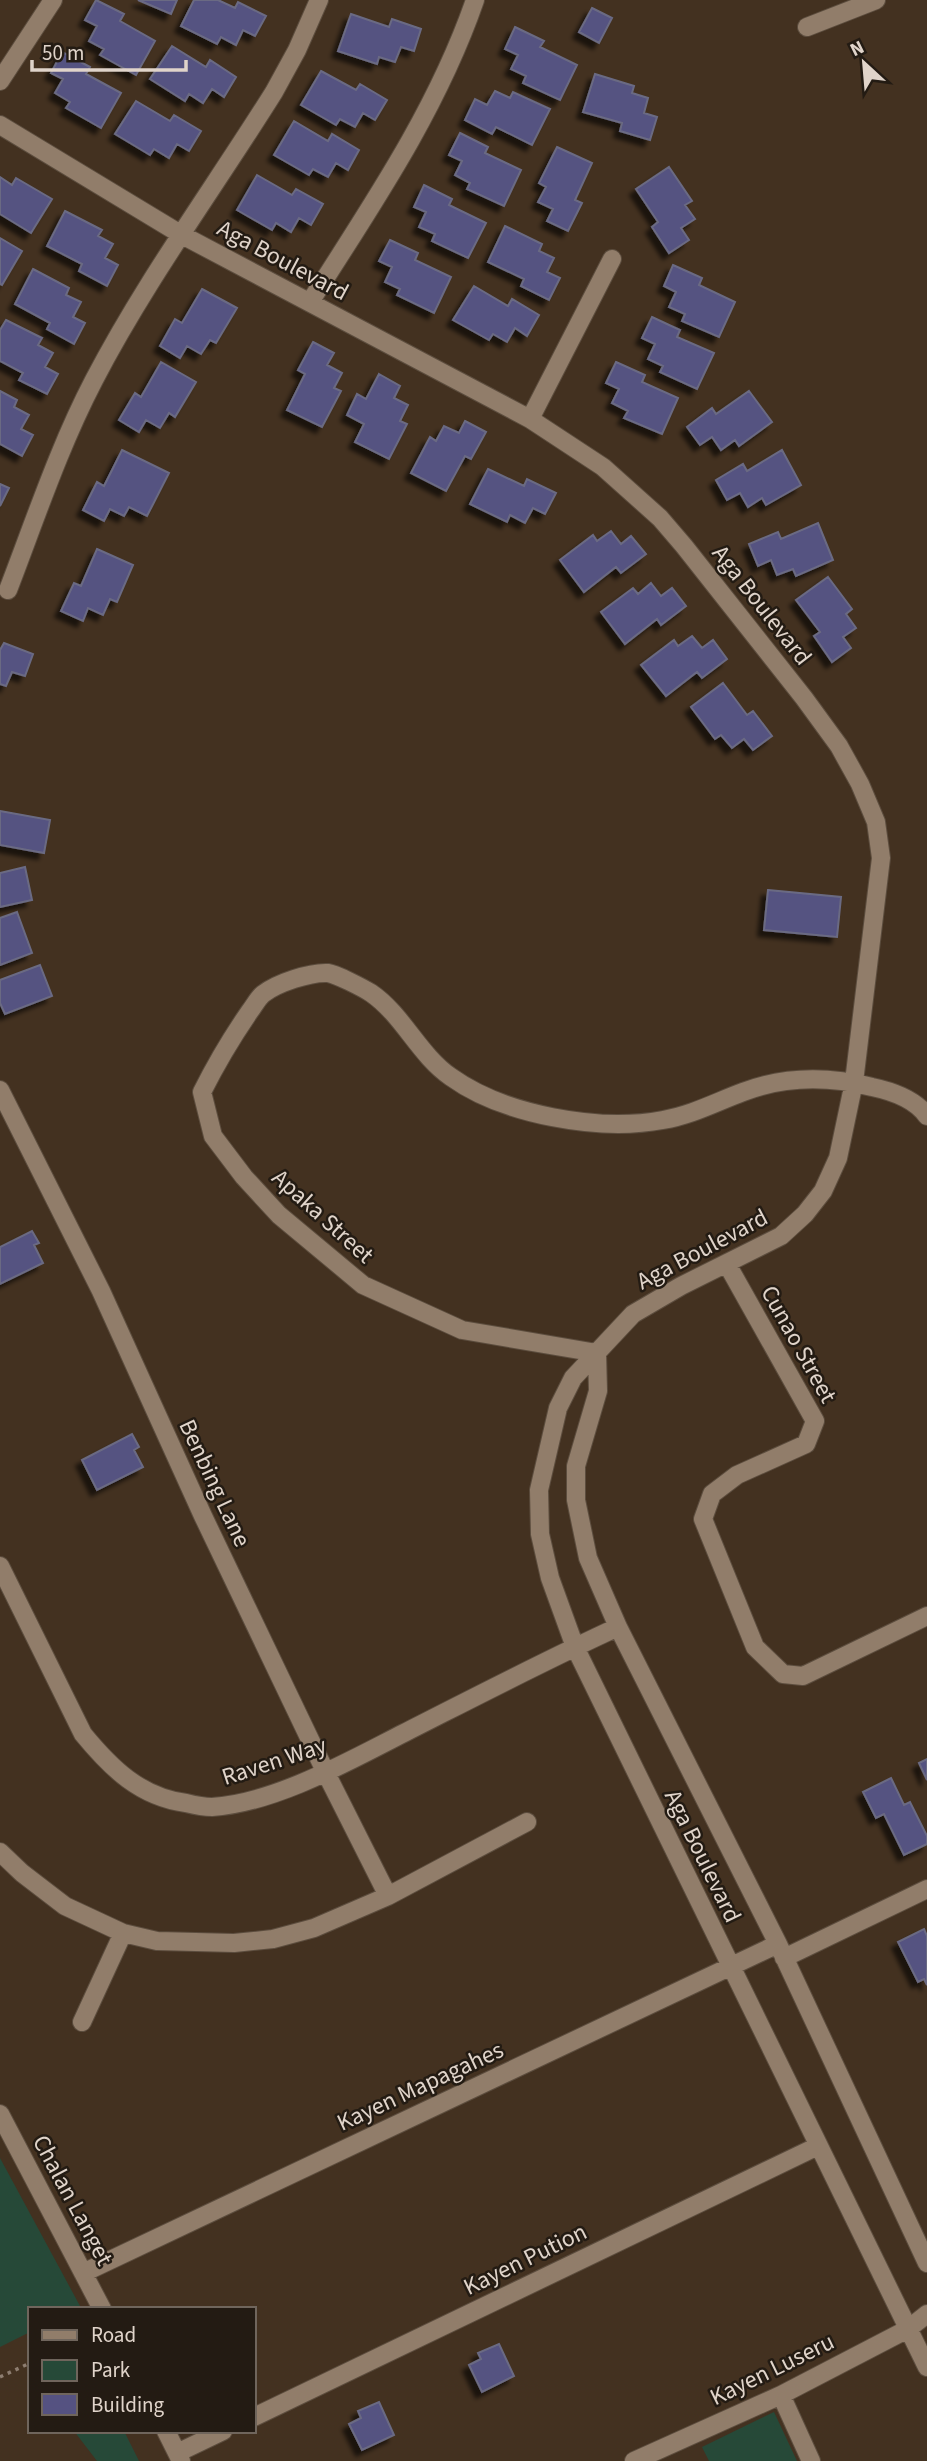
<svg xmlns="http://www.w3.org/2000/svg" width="927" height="2461" font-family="'Source Sans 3',sans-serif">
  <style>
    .green { fill: #264938 }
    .building { fill: #555281; stroke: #6b6b83; stroke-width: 2; filter: url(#shadow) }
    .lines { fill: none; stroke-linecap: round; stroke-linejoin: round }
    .minor-casing { stroke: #5c4d3e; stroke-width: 20 }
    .path { stroke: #8d7d70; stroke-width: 3.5; stroke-dasharray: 3.5 5; stroke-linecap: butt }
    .minor { stroke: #917d6a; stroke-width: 18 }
    .labels { text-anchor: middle; stroke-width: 5; stroke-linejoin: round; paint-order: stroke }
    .street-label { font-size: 24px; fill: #e0d4ca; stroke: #231b13 }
  </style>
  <defs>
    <filter id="shadow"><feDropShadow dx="-6" dy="6" stdDeviation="2" flood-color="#0009"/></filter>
  </defs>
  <rect width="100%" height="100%" fill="#433120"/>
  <!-- green -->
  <path class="green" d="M0,2158l80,148 -5,3h-45v23l-30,15z
    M774,2412l23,49h-88l-7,-14z
    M74,2431h50l15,30h-42z"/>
  <!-- building -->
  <path class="building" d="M96,0l28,14 -4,7 35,20 -19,34 -36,-20 4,-6 -15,-8 8,-15 -12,-6z
    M138,0h39l-6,14z
    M194,0h24l17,8 3,-6 28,14 -11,20 -12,-6 -7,15 -15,-8 -4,7 -36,-18z
    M592,8l20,10 -13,25 -20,-11z
    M351,14l38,13 3,-8 29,10 -7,22 -13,-4 -6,15 -16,-5 -2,7 -39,-13z
    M515,27l29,14 -4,6 37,18 -17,35 -37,-17 3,-7 -15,-7 7,-14 -13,-6z
    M172,46l34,21 4,-7 26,17 -12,20 -12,-8 -9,14 -14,-9 -4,7 -35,-22z
    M62,52l28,15 -4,7 35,19 -20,35 -35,-20 4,-6 -15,-9 8,-14 -12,-6z
    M321,71l35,19 4,-6 27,16 -12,20 -12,-7 -8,14 -15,-8 -4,6 -35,-20z
    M595,74l39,12 -2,7 16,5 -4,15 13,4 -7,23 -30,-9 2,-8 -39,-11z
    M495,91l15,7 3,-6 37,17 -18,36 -36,-18 -4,7 -27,-14 10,-21 12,6z
    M136,101l34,20 4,-6 27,16 -12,20 -12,-7 -8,14 -15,-9 -4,6 -35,-21z
    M294,121l34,20 4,-7 27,16 -11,20 -12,-7 -8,14 -15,-8 -4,6 -35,-20z
    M460,133l28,14 -3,6 36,17 -17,36 -37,-17 3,-6 -15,-8 7,-14 -13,-6z
    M557,147l35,16 -17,37 7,3 -14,28 -21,-10 6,-12 -15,-7 8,-15 -7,-4z
    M669,167l23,34 -7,4 10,14 -14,9 8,12 -20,13 -17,-26 6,-5 -22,-33z
    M257,175l35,20 4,-6 27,15 -12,21 -12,-7 -8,14 -15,-9 -4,7 -35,-20z
    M0,177l12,8 4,-7 36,21 -21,34 -31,-19z
    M424,185l28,14 -3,6 37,18 -18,35 -36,-17 3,-7 -16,-7 7,-15 -12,-5z
    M65,211l37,19 -4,6 15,8 -8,14 13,7 -11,21 -28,-15 3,-7 -35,-18z
    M505,226l37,18 -3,7 15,7 -7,14 13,6 -11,22 -28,-14 3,-7 -36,-17z
    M0,238l22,13 -20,34 -2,-1z
    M390,240l28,13 -3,7 36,17 -17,36 -37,-18 3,-6 -15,-7 7,-15 -13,-6z
    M673,265l29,13 -3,7 36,17 -16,35 -37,-16 3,-7 -16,-7 7,-15 -12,-6z
    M33,269l36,19 -3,7 15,7 -8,15 12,6 -11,21 -27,-15 3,-6 -35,-19z
    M474,286l34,20 4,-7 27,16 -12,21 -12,-8 -8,14 -14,-8 -4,6 -36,-20z
    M202,289l35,19 -21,35 -6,-3 -9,14 -14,-8 -7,12 -20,-12 15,-27 7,4z
    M652,317l28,13 -3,7 37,16 -17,36 -37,-17 3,-6 -15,-7 7,-15 -13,-6z
    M6,320l36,18 -4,7 15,8 -8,14 13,7 -11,20 -28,-14 4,-7 -23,-12v-31z
    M313,342l21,11 -7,12 15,8 -8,15 7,3 -19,36 -35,-17 18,-36 -7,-4z
    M161,362l35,20 -21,35 -6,-4 -9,15 -14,-8 -7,12 -20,-12 16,-27 6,4z
    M616,362l29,13 -3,7 36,16 -16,36 -38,-16 4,-7 -16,-8 7,-14 -13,-6z
    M379,374l21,12 -6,12 14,7 -8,16 7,3 -18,35 -34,-17 9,-18 -17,-9 10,-21 9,5z
    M0,391l17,9 -3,7 15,8 -8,14 12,6 -11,21 -22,-12z
    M749,391l23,31 -33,24 -4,-6 -14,10 -9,-13 -12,8 -13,-18 25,-19 4,6z
    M465,421l21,11 -15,27 -6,-3 -19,35 -35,-18 19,-36 6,4 8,-15 15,7z
    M122,450l47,23 -22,43 -18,-9 -5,9 -14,-7 -6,12 -21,-11 14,-28 7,4z
    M782,450l19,35 -35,20 -4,-7 -14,9 -8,-14 -13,7 -11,-20 27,-16 4,7z
    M488,469l36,17 3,-7 29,14 -11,21 -12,-6 -8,15 -15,-8 -3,7 -37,-18z
    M0,484l9,4 -9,18z
    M818,523l15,37 -37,16 -3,-7 -16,6 -6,-15 -13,6 -9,-22 29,-12 3,7z
    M611,531l10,13 10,-8 15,18 -25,19 -5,-6 -32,25 -24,-32 33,-25 4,6z
    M97,549l36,16 -16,37 -7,-3 -7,16 -15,-7 -5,13 -22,-10 13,-28 7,3z
    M828,577l24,32 -6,5 10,14 -13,9 8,11 -19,14 -18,-26 6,-4 -24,-32z
    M651,583l10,13 11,-8 14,18 -25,19 -4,-6 -32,25 -24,-32 32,-24 5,6z
    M692,636l10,12 11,-8 14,19 -25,19 -5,-6 -31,24 -25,-31 33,-25 4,6z
    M4,643l29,11 -8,22 -13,-4 -6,14 -6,-2v-34z
    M723,683l24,32 6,-4 19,25 -19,14 -9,-11 -12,9 -11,-13 -6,4 -24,-32z
    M0,811l50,9 -6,33 -44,-8z
    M25,867l7,33 -32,7v-34z
    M768,890l73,7 -4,40 -73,-7z
    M17,912l15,41 -32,12v-47z
    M40,965l12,31 -47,18 -5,-11v-23z
    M32,1231l7,12 -5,2 9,18 -43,21v-37z
    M132,1434l7,13 -5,3 9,17 -46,23 -15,-30z
    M927,1759v21l-8,-17z
    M891,1778l13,27 6,-3 17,34v8l-23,11 -20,-41 -8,4 -13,-26z
    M924,1929l3,7v49l-3,-6 -6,3 -20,-40z
    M499,2344l15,32 -32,16 -13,-27 12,-6 -3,-6z
    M379,2402l15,33 -32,15 -13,-26 12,-6 -3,-7z"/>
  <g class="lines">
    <defs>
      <path id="minor" d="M807,27l69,-27
        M0,81l53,-81
        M0,125l182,110 348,184 73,48 57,51 24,28 120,152 35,48 21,38 16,38 5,36 -27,224 -16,76 -15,33 -18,23 -24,22 -100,50 -48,28 -60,64 -15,30 -19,82 1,44 10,44 25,69 352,720
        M310,302c62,-97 127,-192 165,-302
        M530,419l82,-160
        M8,590c27,-70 51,-143 86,-210 52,-100 120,-192 180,-288l23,-42 22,-50
        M0,1090l101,201 102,225 123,257 62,123
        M727,1264l88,157 -9,23 -69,31 -25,19 -9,25 52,128 28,27 20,2 124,-60
        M597,1353l-135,-23 -99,-45 -84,-70 -35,-38 -31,-41 -11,-44c14,-28 30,-55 48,-81 4,-5 8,-13 13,-17 14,-11 47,-22 65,-21 8,1 35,15 43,20 32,22 48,62 80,84 53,38 148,55 212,43 29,-5 53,-18 80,-28 42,-16 85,-16 129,-5 19,4 43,12 55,29
        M597,1353l1,38 -22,75v34l12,58 30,69 160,317 149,319
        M0,1566l83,168c28,34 57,63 103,69 8,2 17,4 26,4 63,-4 137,-46 192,-74 71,-36 142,-73 214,-106
        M0,1852l22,21 43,33 58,27 34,8 77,2 39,-4 41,-11 74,-32 139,-74
        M784,1958l143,-69
        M82,2022l41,-89
        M0,2114l102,195
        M83,2273l695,-329
        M781,2395l30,66
        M254,2417l564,-271
        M166,2431l15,30
        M177,2453l46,-22
        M634,2461l147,-66 127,-66 19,-15"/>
    </defs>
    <!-- minor casing -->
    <use href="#minor" class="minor-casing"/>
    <!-- path -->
    <path class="path" d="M0,2377l30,-14"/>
    <!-- minor -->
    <use href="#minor" class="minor"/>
  </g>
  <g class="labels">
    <!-- street labels -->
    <g class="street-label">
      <text transform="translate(283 260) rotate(28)" y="8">Aga Boulevard</text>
      <text transform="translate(762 605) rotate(52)" y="8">Aga Boulevard</text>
      <text transform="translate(323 1216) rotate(42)" y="8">Apaka Street</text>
      <text transform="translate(702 1249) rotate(-28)" y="8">Aga Boulevard</text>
      <text transform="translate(799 1344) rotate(61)" y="8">Cunao Street</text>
      <text transform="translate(215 1483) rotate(65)" y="8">Benbing Lane</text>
      <text transform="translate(274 1761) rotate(-18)" y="8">Raven Way</text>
      <text transform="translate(703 1856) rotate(64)" y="8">Aga Boulevard</text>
      <text transform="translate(420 2086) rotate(-25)" y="8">Kayen Mapagahes</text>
      <text transform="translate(73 2200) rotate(62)" y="8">Chalan Langet</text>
      <text transform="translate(525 2259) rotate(-26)" y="8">Kayen Pution</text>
      <text transform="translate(772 2369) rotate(-26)" y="8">Kayen Luseru</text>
    </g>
  </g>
  <!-- legend -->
  <rect x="28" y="2307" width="228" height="126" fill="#231b13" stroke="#6f655c" stroke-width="2"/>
  <rect x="42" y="2330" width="35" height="10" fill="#917d6a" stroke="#6f655c" stroke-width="2"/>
  <text x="91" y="2342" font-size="21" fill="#e0d4ca">Road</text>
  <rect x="42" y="2360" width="35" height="21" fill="#264938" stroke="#6f655c" stroke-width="2"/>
  <text x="91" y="2377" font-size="21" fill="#e0d4ca">Park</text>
  <rect x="42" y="2394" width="35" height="21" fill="#555281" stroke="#6f655c" stroke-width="2"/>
  <text x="91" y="2412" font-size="21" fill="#e0d4ca">Building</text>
  <!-- north arrow -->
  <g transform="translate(864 63) rotate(334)" stroke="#231b13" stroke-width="5" paint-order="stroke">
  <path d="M0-5L12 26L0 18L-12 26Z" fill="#e0d4ca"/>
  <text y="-10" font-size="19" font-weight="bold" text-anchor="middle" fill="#e0d4ca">N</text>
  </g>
  <!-- scale -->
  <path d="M32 60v10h154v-10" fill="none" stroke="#e0d4ca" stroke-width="3.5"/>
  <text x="42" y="60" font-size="21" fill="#e0d4ca" stroke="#231b13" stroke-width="5" paint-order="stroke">50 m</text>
</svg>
